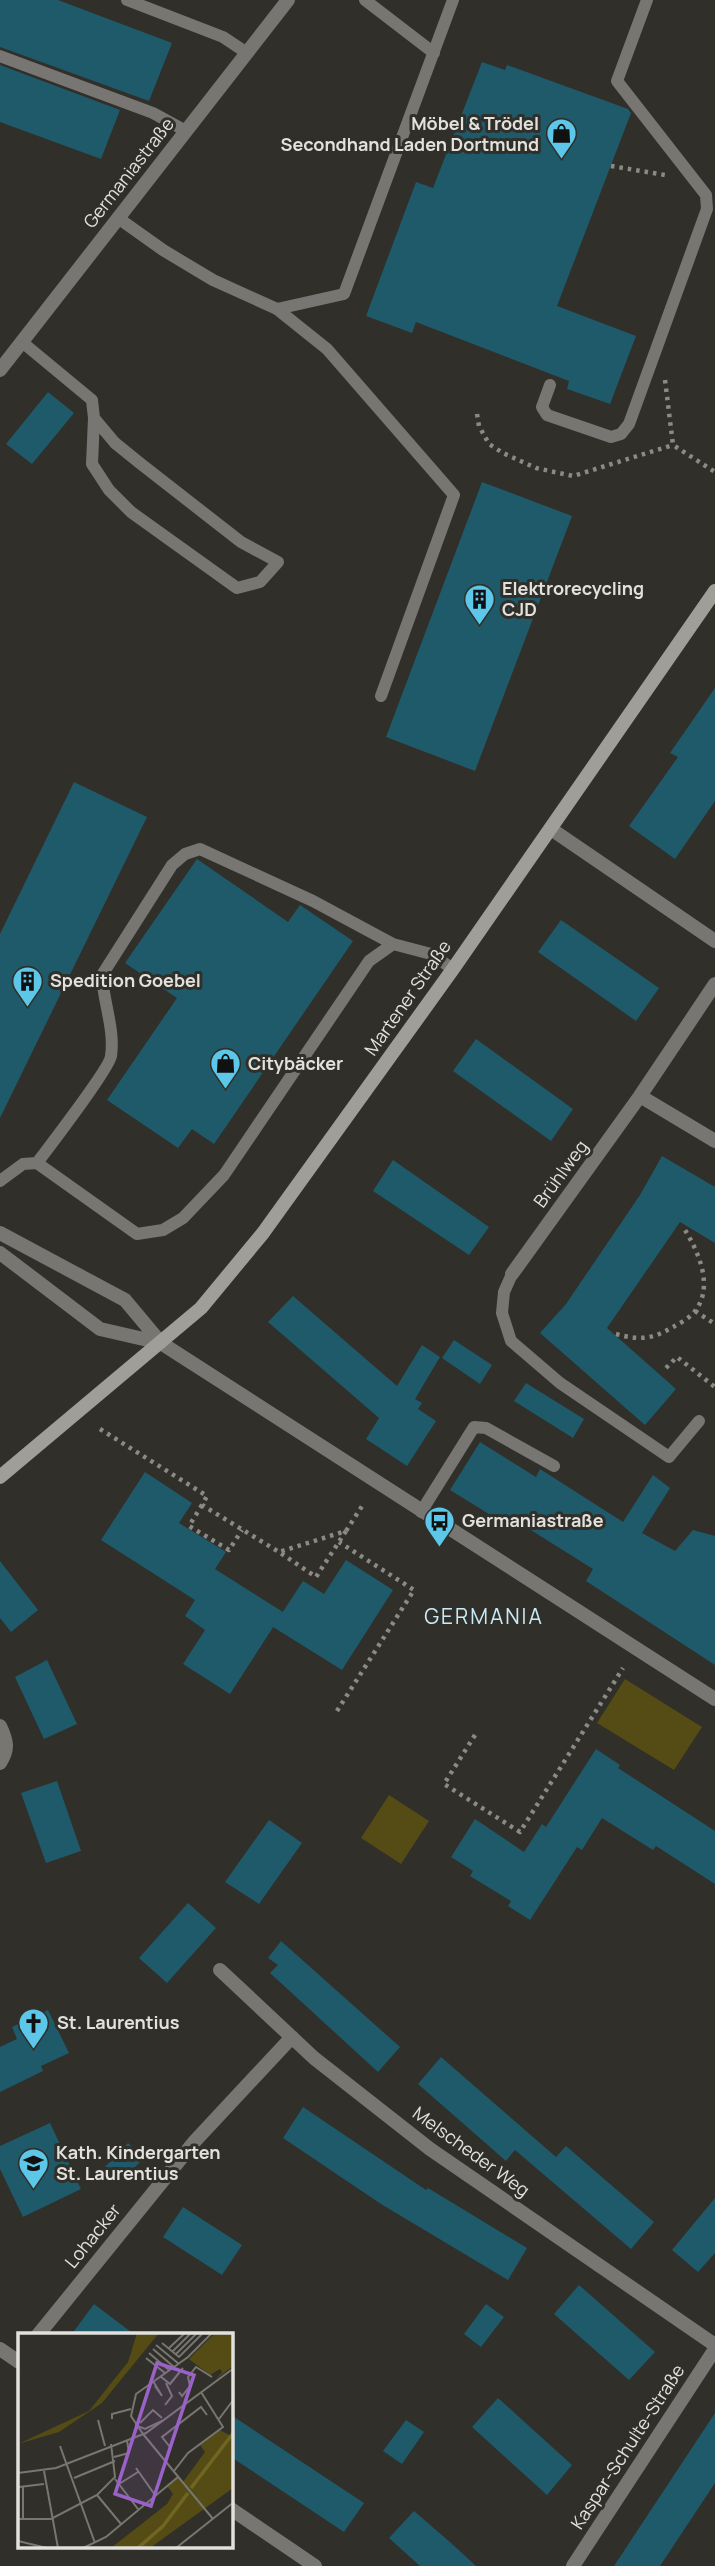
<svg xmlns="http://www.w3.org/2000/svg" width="715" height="2566" font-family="Manrope,sans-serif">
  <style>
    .green { fill: #544c14 }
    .building { fill: #1f5a6b }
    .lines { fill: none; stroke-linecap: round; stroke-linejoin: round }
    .path { stroke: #8b8a85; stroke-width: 4.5; stroke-dasharray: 3.5 5; stroke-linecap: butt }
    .lane { stroke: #777673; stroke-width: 12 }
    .street { stroke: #777673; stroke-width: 14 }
    .secondary { stroke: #9f9e99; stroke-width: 14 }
    .labels { text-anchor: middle; stroke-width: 6; stroke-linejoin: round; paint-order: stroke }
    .poi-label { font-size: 18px; font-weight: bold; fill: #e2e1dd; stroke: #302f29; text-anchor: start }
    .street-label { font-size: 18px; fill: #e2e1dd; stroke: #302f29 }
    .quarter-label { font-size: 21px; letter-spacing: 2px; fill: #c8ebf7; stroke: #302f29 }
    .inset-river { fill: none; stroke: #706521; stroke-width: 3.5 }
    .inset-road { fill: none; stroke: #777671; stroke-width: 2 }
    .view { fill: #9a62c8; fill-opacity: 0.15; stroke: #9a62c8; stroke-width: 3.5 }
    .inset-edge { fill: none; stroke: #e2e1dd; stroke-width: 3.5 }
  </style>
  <rect width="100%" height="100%" fill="#302f29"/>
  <!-- green -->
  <path class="green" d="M625,1679l77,48 -28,43 -77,-47z
    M389,1795l40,26 -28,43 -40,-26z"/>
  <!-- building -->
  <path class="building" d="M0,0h58l114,43 -23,58 -149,-54z
    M482,62l23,8 2,-5 121,44 3,4 -74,193 79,30 -26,68 -43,-15 2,-8 -153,-59 -4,11 -46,-17 50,-134 17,6z
    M0,65l120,45 -19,49 -101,-37z
    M48,392l26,21 -42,51 -26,-20z
    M482,482l90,34 -97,255 -89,-34z
    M715,688v113l-40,58 -46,-33 49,-69 -8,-4z
    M74,782l73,35 -147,301v-184z
    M197,859l91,63 12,-17 53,36 -139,203 -22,-15 -14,19 -71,-48 70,-102 -52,-35z
    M561,920l98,68 -23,33 -98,-69z
    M476,1039l97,70 -22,32 -98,-70z
    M662,1156l53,31v56l-35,-21 -73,106 69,61 -31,36 -105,-92 26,-29 74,-109z
    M393,1160l96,67 -20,28 -96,-64z
    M293,1296l104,90 25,-41 18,12 -25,42 7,4 -4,6 18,12 -29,45 -41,-27 13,-21 -111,-96z
    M454,1340l38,25 -12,19 -38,-26z
    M526,1383l58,36 -11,19 -59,-37z
    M480,1442l56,35 4,-8 83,53 30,-47 17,13 -28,45 33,18 18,-21 22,6v129l-129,-84 7,-12 -83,-52 -5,7 -55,-34z
    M145,1472l47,31 -13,20 47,29 -11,17 68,43 -53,82 -47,-30 22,-34 -20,-14 10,-16 -94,-60z
    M346,1560l47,30 -51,80 -69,-43 30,-46 21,13z
    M0,1561l38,49 -27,22 -11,-14z
    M47,1660l30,64 -33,15 -29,-62z
    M596,1749l24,16 -2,3 97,63v53l-59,-38 -3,4 -51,-32 -20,32 -5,-3 -47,73 -22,-14 3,-5 -41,-25 3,-5 -22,-14 24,-38 49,33 18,-28 4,3z
    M57,1781l24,70 -35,12 -25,-70z
    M269,1820l33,23 -43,61 -34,-22z
    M188,1903l28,25 -49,55 -28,-25z
    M281,1941l119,106 -22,25 -108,-99 8,-8 -10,-7z
    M48,2010l21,43 -28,13 2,5 -43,21v-45l17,-8 -5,-12z
    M441,2057l115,100 10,-11 88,76 -23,27 -116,-99 -9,11 -88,-77z
    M303,2107l123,83 2,-2 99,60 -19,32 -127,-76 -98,-66z
    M50,2123l31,66 -58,28 -23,-48v-23z
    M128,2143l16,15 -24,24 -15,-15z
    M715,2198v55l-17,19 -26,-22z
    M183,2207l59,38 -20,30 -59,-38z
    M579,2285l76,67 -26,28 -75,-66z
    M94,2304l41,31h-64z
    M486,2304l18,13 -23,30 -17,-13z
    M498,2398l74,67 -25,30 -75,-68z
    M715,2413v70l-55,83h-46z
    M231,2415l133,88 -20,29 -113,-75z
    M406,2420l18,12 -22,32 -19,-13z
    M414,2511l37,32 25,23h-56l-31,-28z"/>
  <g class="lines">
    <!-- path -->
    <path class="path" d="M611,166l54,9
      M665,380l8,65 42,27
      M477,414l2,12 10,18 14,9 33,15 37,8 100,-31
      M695,1311l20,13
      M616,1334c23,6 35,6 57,-7 7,-4 17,-9 22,-16 19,-24 4,-58 -10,-81
      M666,1368l11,-11 38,30
      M100,1429l107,67 -5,9 77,47
      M202,1505l-13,21 40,24 13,-20
      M346,1531l-30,46 -37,-25 67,-21 18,-28
      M337,1711l77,-121 -75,-48
      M475,1735l-31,49 76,48 103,-164"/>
    <!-- lane -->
    <path class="lane" d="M127,0l96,37 24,16
      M365,0l69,53
      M0,56l153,57 33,18
      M118,218l45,32 50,30 64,29 67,-15 109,-294
      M277,309l50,40 127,146 -73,201
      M22,342l70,58 2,18 -2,46 17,26 22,22 106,76 23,-6 18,-20 -37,-20 -100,-78 -26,-21 -21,-25
      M550,385l-8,22 5,8 64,22 10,-3 8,-10 78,-215 -1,-14 -89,-114 30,-81
      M37,1163c12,-16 73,-95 74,-107 4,-27 -8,-55 -9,-81l70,-110 13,-11 15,-5 113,52 80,43
      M0,1181l23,-17 14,-1 100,71 26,-4 20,-12 41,-43 145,-214 24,-17 38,10 22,15
      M512,1274l-8,18 -2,21 9,28 49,42 109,74 30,-36
      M421,1512l53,-85 12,1 68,38"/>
    <!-- street -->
    <path class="street" d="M0,370l288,-370
      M551,829l164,112
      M640,1096l75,45
      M0,1233l125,67 36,43 554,356
      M0,1253l100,76 61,14
      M512,1274l128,-178 75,-112
      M0,1726c7,15 9,23 0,37
      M220,1970l94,88 116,91 285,196
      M38,2335l157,-194 97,-104
      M0,2349l19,13
      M231,2509l84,57
      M573,2566l142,-217"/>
    <!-- secondary -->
    <path class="secondary" d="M0,1477l201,-169 62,-75 190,-264 262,-378"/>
  </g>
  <!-- icons -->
  <defs>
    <symbol id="shop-pin" viewBox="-11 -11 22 30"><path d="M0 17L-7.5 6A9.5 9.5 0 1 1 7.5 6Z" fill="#5cc7e8" stroke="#302f29"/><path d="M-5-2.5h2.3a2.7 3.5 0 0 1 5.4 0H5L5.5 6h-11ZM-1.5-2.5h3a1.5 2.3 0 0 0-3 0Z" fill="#111"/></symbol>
    <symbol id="building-pin" viewBox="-11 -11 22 30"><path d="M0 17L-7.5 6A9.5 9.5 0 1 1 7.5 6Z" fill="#5cc7e8" stroke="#302f29"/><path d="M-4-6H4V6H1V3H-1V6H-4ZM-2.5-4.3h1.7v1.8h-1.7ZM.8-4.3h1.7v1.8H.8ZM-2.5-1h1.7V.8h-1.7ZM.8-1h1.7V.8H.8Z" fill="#111"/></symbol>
    <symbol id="bus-pin" viewBox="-11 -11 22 30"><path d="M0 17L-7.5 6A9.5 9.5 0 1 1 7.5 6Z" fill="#5cc7e8" stroke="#302f29"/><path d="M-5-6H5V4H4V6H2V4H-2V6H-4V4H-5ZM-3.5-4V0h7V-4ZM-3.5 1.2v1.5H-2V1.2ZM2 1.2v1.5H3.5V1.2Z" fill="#111"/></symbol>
    <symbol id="church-pin" viewBox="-11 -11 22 30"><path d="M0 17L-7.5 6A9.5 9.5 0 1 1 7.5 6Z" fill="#5cc7e8" stroke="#302f29"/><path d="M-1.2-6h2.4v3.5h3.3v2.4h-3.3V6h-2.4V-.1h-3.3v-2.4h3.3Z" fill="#111"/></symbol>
    <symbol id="school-pin" viewBox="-11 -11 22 30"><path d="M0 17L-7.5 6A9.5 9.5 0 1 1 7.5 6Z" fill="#5cc7e8" stroke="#302f29"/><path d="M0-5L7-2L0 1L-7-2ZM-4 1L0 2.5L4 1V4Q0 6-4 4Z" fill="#111"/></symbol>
  </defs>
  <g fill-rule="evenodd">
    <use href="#shop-pin" x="544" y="116" width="35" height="47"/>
    <use href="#building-pin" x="462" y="582" width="35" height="47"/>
    <use href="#building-pin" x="10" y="964" width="35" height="47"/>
    <use href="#shop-pin" x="208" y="1046" width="35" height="47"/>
    <use href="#bus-pin" x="422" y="1504" width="35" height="47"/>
    <use href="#church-pin" x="16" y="2006" width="35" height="47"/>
    <use href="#school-pin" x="16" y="2146" width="35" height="47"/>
  </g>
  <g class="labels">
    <!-- poi labels -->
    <g class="poi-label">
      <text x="539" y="130" text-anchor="end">Möbel &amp; Trödel<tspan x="539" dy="21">Secondhand Laden Dortmund</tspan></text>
      <text x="502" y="595">Elektrorecycling<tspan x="502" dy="21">CJD</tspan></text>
      <text x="50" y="987">Spedition Goebel</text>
      <text x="248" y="1070">Citybäcker</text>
      <text x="462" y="1527">Germaniastraße</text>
      <text x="57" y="2029">St. Laurentius</text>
      <text x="56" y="2159">Kath. Kindergarten<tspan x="56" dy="21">St. Laurentius</tspan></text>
    </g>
    <!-- street labels -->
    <g class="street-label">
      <text transform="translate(129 173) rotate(-52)" y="6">Germaniastraße</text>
      <text transform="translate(408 998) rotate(-55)" y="6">Martener Straße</text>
      <text transform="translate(561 1174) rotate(-54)" y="6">Brühlweg</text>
      <text transform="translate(471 2152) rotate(36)" y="6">Melscheder Weg</text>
      <text transform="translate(93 2236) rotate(-51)" y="6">Lohacker</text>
      <text transform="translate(628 2447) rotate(-57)" y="6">Kaspar-Schulte-Straße</text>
    </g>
    <!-- quarter labels -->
    <g class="quarter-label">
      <text x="484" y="1624">GERMANIA</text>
    </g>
  </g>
  <!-- overview -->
  <g transform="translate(18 2333)">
    <rect width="215" height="215" fill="#302f29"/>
    <path d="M119,0h22l-57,70 -43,29 -41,12 71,-33 39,-49zM197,0h18v33l-17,13 6,-7 -2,-3 -10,6 -21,-16zM202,97l13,7v51l-83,60h-39l56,-44 6,-10 -6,-8 11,-9 5,5 22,-30 -5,-7z" fill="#544c14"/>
    <path class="inset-river" d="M173,155l43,-56M120,215l25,-22 25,-33"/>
    <path class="inset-road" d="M144,10l17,14 23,-23M138,12l23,19M135,16l21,18M150,16l17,-16M154,19l19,-19M131,20l20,17M158,21l21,-21M128,25l19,15M142,43l10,8 13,-16M135,48l9,15 -7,-10M161,59l3,4 8,-10 -2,-9 8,-10 16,10M147,72l7,-9 -6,-13M94,86v-5l19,-5M201,86l15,-20M80,87l7,26M122,90l13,-13 9,8M117,92l10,4 19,-9M125,101l-12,-18 5,-22 52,-37 24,-24M125,101l70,85M42,113l35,97M152,114l-8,-10 39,-30 6,8M96,124l15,-4 -2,-13M118,135l19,27M26,138l14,77M156,138l14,-18 35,-26 -22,-35M0,140l38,-5 90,-35 88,-65M56,145l41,-17M97,146l23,30M101,151l19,-12M5,153v33M1,154l25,-3M79,162l24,29M0,186h33l46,-24 18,-18 -4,-33M0,208l29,7M65,215l23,-11 72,-60M158,215l58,-46"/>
    <path class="view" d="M139,30l37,12 -43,131 -36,-12z"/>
    <rect width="215" height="215" class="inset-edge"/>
  </g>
</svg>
